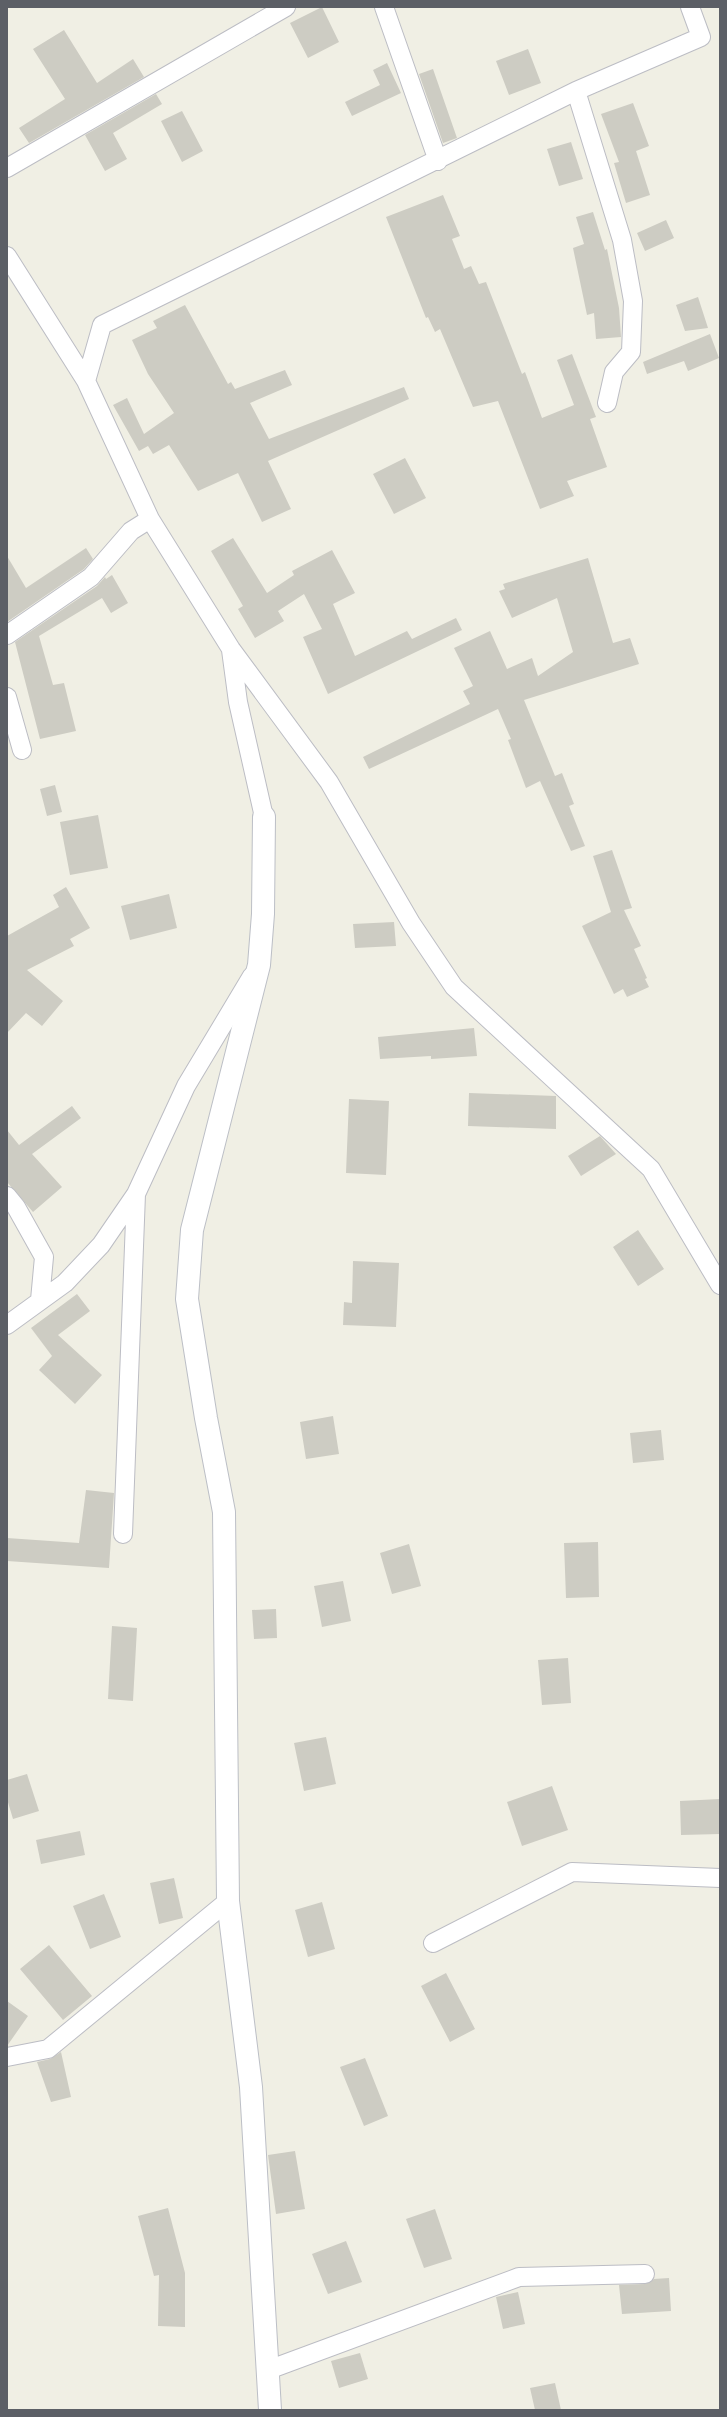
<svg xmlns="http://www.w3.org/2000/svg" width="727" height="2417" font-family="'Exo 2',sans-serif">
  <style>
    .building { fill: #cdccc3 }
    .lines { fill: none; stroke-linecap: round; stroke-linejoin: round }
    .street-casing { stroke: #bcbdc4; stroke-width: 20 }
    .secondary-casing { stroke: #bcbfc6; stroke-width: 24 }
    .street { stroke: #fff; stroke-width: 18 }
    .secondary { stroke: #fff; stroke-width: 22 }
  </style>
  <rect width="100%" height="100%" fill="#f0efe4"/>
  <!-- building -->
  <path class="building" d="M322,7l17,35 -31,16 -18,-35z
    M64,30l33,53 36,-24 11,18 -115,66 -10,-15 46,-29 -32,-50z
    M528,49l13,34 -32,12 -13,-34z
    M387,63l14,30 -49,23 -7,-14 35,-17 -7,-15z
    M433,69l24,69 -14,5 -24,-69z
    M156,94l6,10 -49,29 14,26 -22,12 -20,-36z
    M633,103l16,43 -13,5 14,44 -24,8 -12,-40 5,-1 -18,-48z
    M182,111l21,40 -21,11 -21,-41z
    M571,142l12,37 -24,7 -12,-37z
    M443,195l17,41 -8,3 12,30 7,-3 8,18 7,-2 36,92 3,-2 17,46 32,-13 -17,-45 15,-6 24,63 -6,2 17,48 -40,14 7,15 -34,13 -42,-108 -25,6 -33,-78 -5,3 -7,-15 -2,1 -40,-101z
    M593,212l12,38 2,-1 12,59 2,29 -25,2 -2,-26 -7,2 -14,-67 11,-4 -8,-27z
    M666,220l8,18 -29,13 -8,-18z
    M698,297l10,31 -23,3 -9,-26z
    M185,305l43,79 3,-2 4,7 50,-19 7,15 -42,18 19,36 135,-52 5,12 -141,62 23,48 -29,13 -24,-49 -40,18 -29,-46 -16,9 -5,-8 -9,5 -26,-46 14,-7 17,36 30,-21 -26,-39 -16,-34 25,-12 -4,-7z
    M710,334l9,24 -31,13 -4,-10 -37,13 -4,-12z
    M405,458l21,40 -32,16 -21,-40z
    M233,538l34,55 27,-18 -2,-4 40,-21 23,43 -22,11 22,52 52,-25 5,8 44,-21 6,12 -134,64 -25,-57 19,-8 -18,-35 -26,17 6,10 -29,17 -17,-29 5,-3 -32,-55z
    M86,548l7,11 -9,10 -77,53v-66l19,32z
    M588,558l25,85 17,-5 9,26 -115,36 31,76 7,-3 12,31 -5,2 16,40 -14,5 -31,-70 -14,7 -18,-48 3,-1 -13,-30 -129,60 -6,-12 107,-53 -7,-13 10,-5 -19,-38 36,-17 17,38 25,-11 6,18 35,-24 -16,-54 -45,20 -13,-27 6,-2 -2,-5z
    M112,575l16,28 -17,10 -9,-15 -63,38 14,49 11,-2 12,48 -36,8 -25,-97 82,-56 8,-9 1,2z
    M55,785l7,27 -15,4 -7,-27z
    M98,815l10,53 -38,7 -10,-53z
    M612,850l20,58 -8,2 17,36 -7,3 13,29 -2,1 4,8 -22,10 -4,-8 -9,5 -32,-68 29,-14 -18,-56z
    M66,887l24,41 -20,11 4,7 -47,24 36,31 -21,25 -16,-13 -19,20v-97l52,-29 -6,-12z
    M169,894l8,34 -47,12 -9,-34z
    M394,922l2,24 -41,2 -2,-24z
    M474,1028l3,28 -46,3v-3l-51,3 -2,-22z
    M469,1093l87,3v33l-88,-3z
    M349,1099l40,2 -3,74 -40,-2z
    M72,1106l9,12 -49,36 30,33 -29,25 -26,-30v-52l12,15z
    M600,1136l16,18 -35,22 -13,-20z
    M638,1230l26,39 -26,17 -25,-39z
    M353,1261l46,2 -3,64 -53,-2 1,-23 8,1z
    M77,1294l13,17 -32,24 44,40 -27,29 -36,-34 13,-14 -21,-28z
    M333,1416l6,38 -33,5 -6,-37z
    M661,1430l3,30 -31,3 -3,-30z
    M86,1490l28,3 -5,75 -102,-7v-23l72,5z
    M598,1542l1,55 -33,1 -2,-55z
    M409,1544l12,42 -29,8 -12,-41z
    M343,1581l8,40 -29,6 -8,-41z
    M276,1609l1,29 -23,1 -2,-29z
    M112,1626l25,2 -4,73 -25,-2z
    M568,1658l3,45 -29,2 -4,-45z
    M326,1737l10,47 -32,7 -10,-48z
    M27,1774l12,37 -26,8 -6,-20v-19z
    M552,1786l16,44 -46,16 -15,-44z
    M720,1799v35l-39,1 -1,-34z
    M80,1831l5,24 -44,9 -5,-24z
    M174,1878l9,40 -24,6 -9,-41z
    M104,1894l17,43 -31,12 -17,-43z
    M322,1902l13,47 -27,8 -13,-47z
    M49,1945l43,51 -29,24 -43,-51z
    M446,1973l29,56 -25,13 -29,-56z
    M7,2001l21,15 -21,30z
    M61,2052l10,45 -20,5 -14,-40 13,-3z
    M365,2058l23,58 -24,10 -24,-59z
    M295,2151l10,58 -29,5 -8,-59z
    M168,2208l17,65v54l-27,-1 1,-51 -5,1 -16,-60z
    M435,2209l17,50 -28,9 -18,-49z
    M346,2241l16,41 -34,12 -16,-40z
    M669,2278l2,33 -49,3 -3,-29 26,-1 9,-5z
    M518,2292l7,32 -22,5 -7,-32z
    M360,2353l8,26 -29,9 -8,-27z
    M555,2383l6,27h-26l-5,-22z"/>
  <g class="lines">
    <defs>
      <path id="street" d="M384,7l54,154
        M690,7l11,30 -125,54 -474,234 -16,56 64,138 81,130 98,133 82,141 43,64 197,182 69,116
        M576,91l46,149 11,61 -2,51 -17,20 -7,31
        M7,168l279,-161
        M7,256l79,125
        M7,635l84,-58 40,-46 19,-12
        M231,650l7,52 26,115
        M7,697l15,53
        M7,1196l9,11 28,50 -4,43
        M7,1325l58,-42 36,-38 35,-51 50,-108 66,-110
        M123,1534l13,-340
        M433,1943l139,-71 148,6
        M7,2057l41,-8 180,-148
        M268,2370l251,-93 126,-3"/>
      <path id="secondary" d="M264,817l-1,97 -4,51 -67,265 -5,69 19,119 18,94 4,389 23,186 19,323"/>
    </defs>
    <!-- street casing -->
    <use href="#street" class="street-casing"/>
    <!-- secondary casing -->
    <use href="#secondary" class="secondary-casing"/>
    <!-- street -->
    <use href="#street" class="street"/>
    <!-- secondary -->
    <use href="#secondary" class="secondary"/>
  </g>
  <!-- border -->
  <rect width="727" height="2417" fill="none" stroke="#5c5f66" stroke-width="16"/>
</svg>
